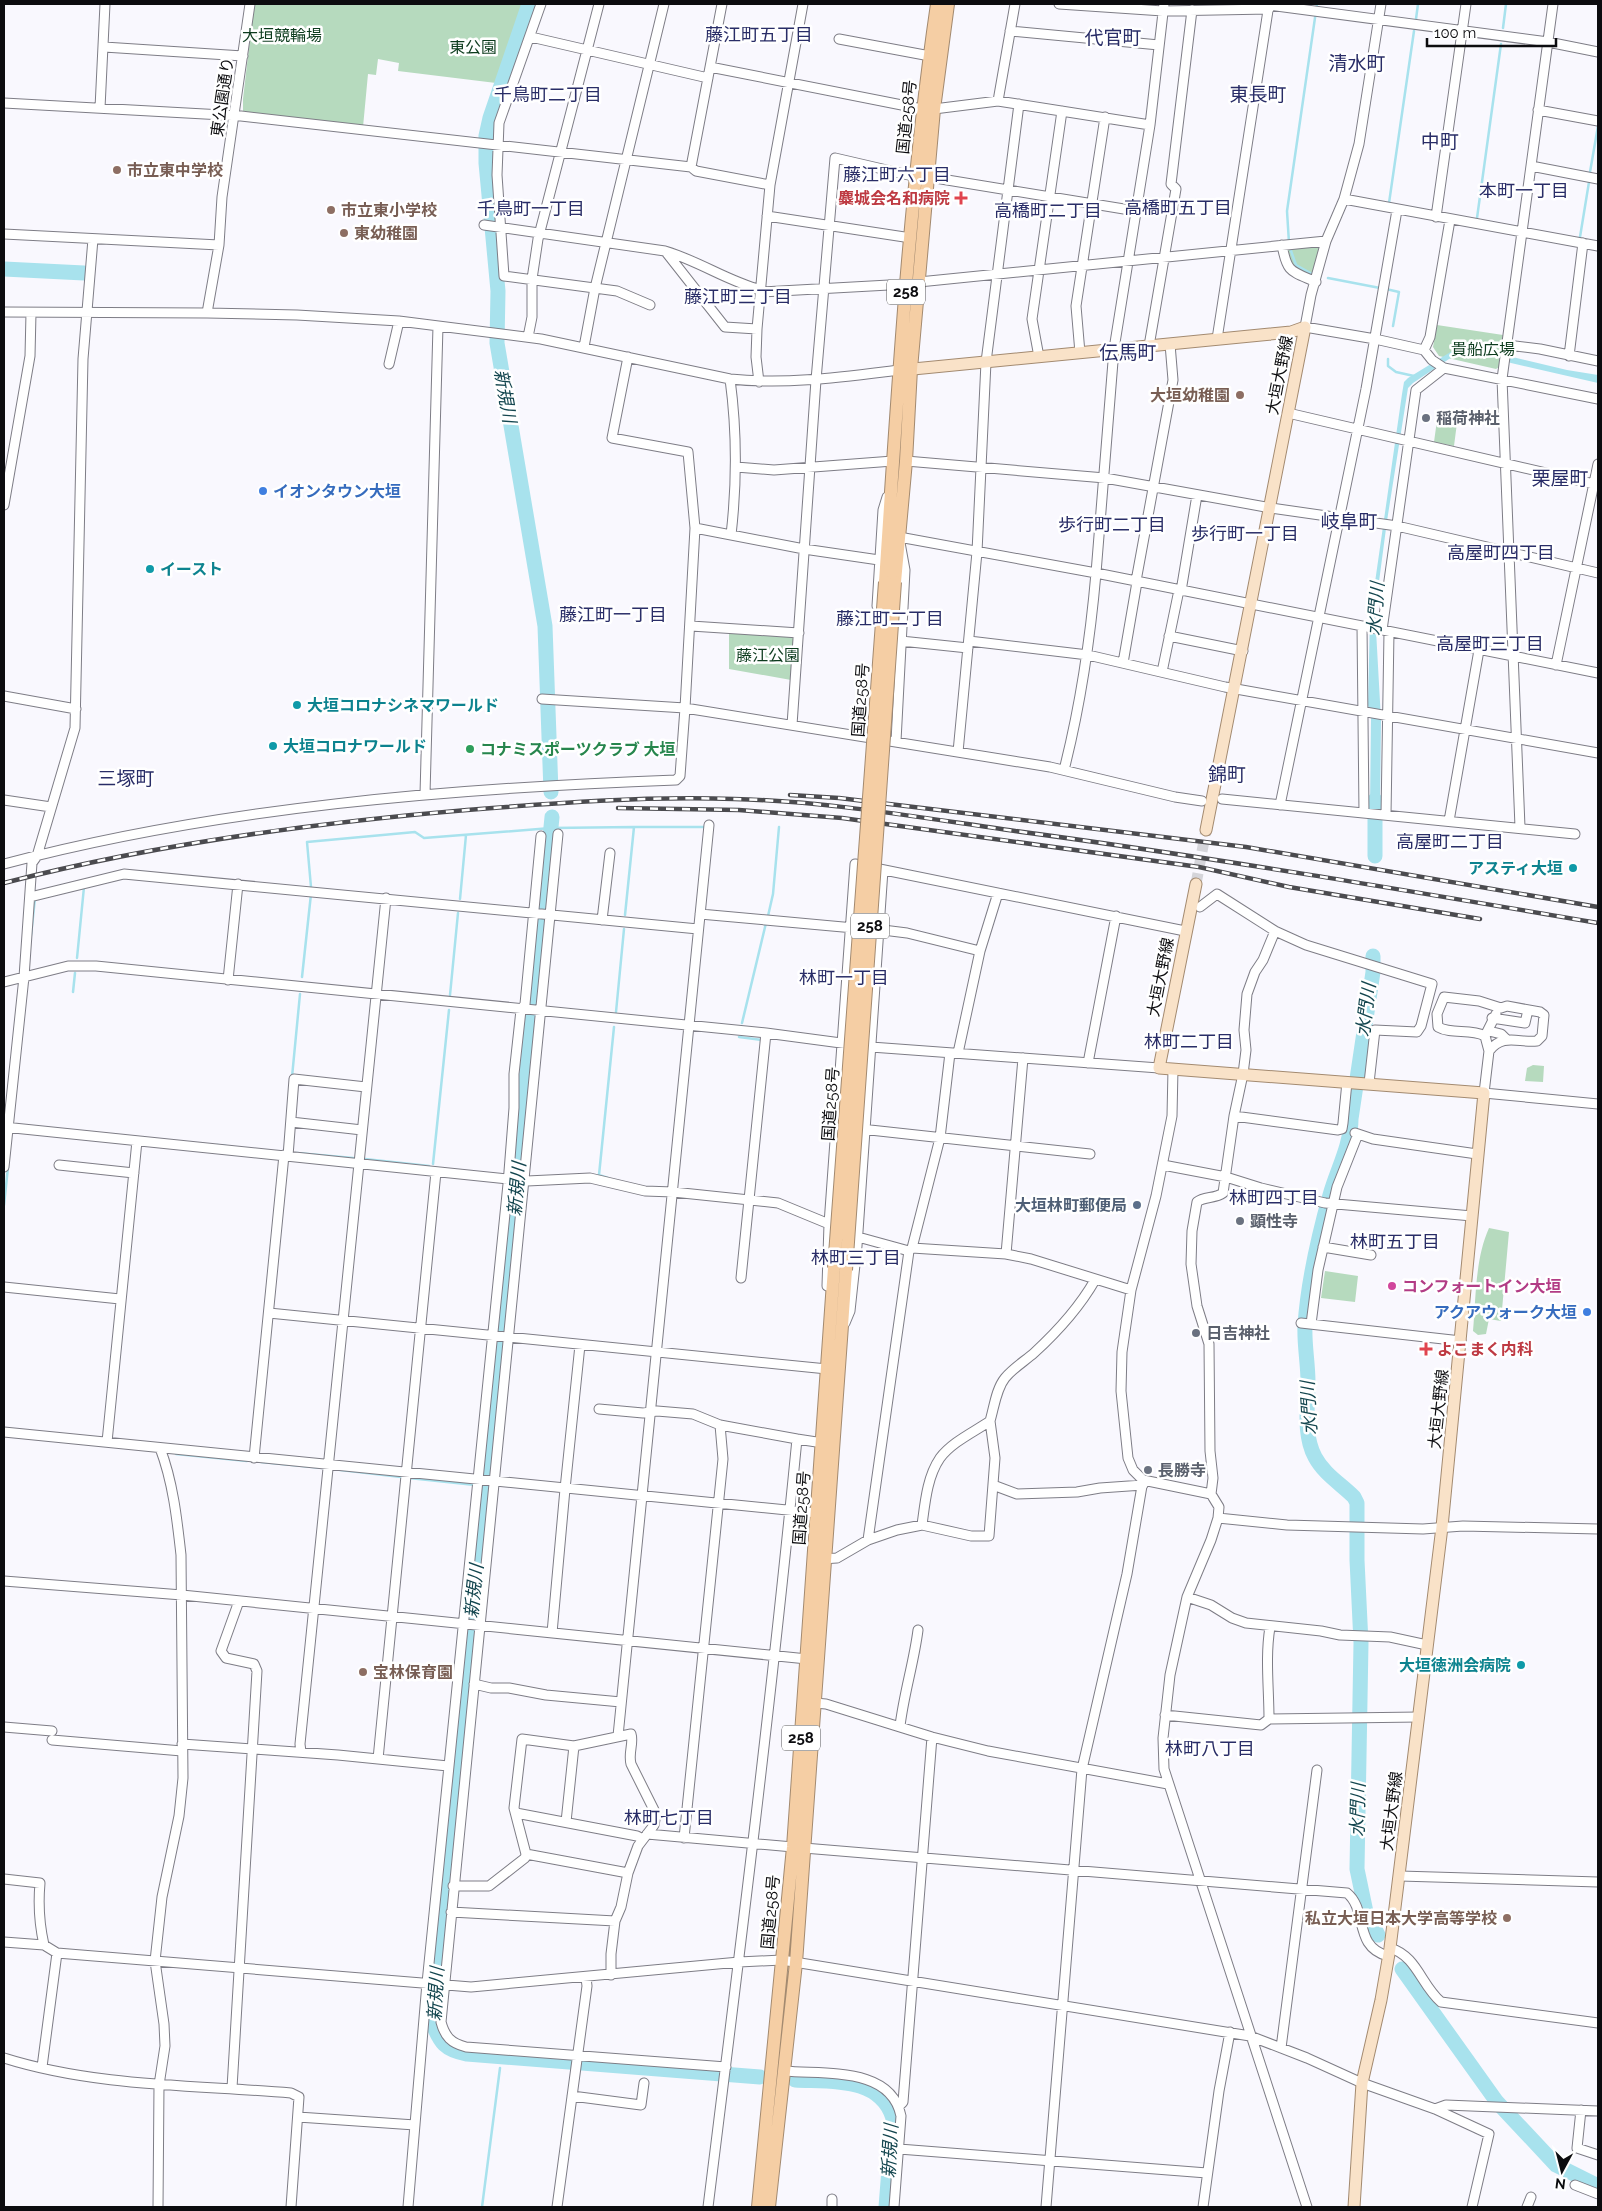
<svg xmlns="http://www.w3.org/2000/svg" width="1602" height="2211" font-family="Raleway,'Noto Sans JP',sans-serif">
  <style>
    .green { fill: #b6dabe }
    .water { fill: #a8e2ed }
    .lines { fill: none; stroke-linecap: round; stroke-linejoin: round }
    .stream { stroke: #a8e2ed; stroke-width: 2.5 }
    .river { stroke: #a8e2ed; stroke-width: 15 }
    .major-tunnel { stroke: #d5d5da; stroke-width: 11; stroke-dasharray: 11 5.5; stroke-linecap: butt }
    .minor-casing { stroke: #7e7d86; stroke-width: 11 }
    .major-casing { stroke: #a38a70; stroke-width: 13 }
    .highway-casing { stroke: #a38a70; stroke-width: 14 }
    .minor { stroke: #fff; stroke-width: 9 }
    .major { stroke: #f9e2c8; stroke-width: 11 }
    .highway { stroke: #f5cea4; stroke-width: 12 }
    .rail-casing { stroke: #4b4b4f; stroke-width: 4.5 }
    .rail { stroke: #fff; stroke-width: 2.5; stroke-dasharray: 8; stroke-linecap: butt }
    .highway-bridge-casing { stroke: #a38a70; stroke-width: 14; stroke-linecap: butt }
    .highway-bridge { stroke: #f5cea4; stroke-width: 12 }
    .education-dot { fill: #8d6e63; stroke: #fff; stroke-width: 2 }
    .health-dot { fill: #e0444e; stroke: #fff; stroke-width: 2 }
    .worship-dot { fill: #6b7280; stroke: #fff; stroke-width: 2 }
    .shop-dot { fill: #3f7fe0; stroke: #fff; stroke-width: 2 }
    .culture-dot { fill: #0f9aa8; stroke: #fff; stroke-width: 2 }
    .leisure-dot { fill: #2e9e5b; stroke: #fff; stroke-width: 2 }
    .service-dot { fill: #5c6f8a; stroke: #fff; stroke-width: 2 }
    .hotel-dot { fill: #d1479c; stroke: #fff; stroke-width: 2 }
    .labels { text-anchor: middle; stroke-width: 5; stroke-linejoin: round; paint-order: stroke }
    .shield { fill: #fff; stroke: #555557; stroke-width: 1 }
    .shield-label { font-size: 15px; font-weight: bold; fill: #0c0c0f }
    .park-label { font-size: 16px; fill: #0c3b1d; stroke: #fff }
    .street-label { font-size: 16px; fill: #0c0c0f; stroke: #fff }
    .education-label { font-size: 16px; font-weight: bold; fill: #785e54; stroke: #fff; text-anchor: start }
    .health-label { font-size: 16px; font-weight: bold; fill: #be3a42; stroke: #fff; text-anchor: end }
    .worship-label { font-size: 16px; font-weight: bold; fill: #5b616d; stroke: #fff; text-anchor: start }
    .shop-label { font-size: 16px; font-weight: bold; fill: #366cbe; stroke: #fff; text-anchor: start }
    .culture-label { font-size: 16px; font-weight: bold; fill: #0d838f; stroke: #fff; text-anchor: start }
    .leisure-label { font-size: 16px; font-weight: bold; fill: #27864d; stroke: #fff; text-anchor: start }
    .service-label { font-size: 16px; font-weight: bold; fill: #4e5e75; stroke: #fff; text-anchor: end }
    .hotel-label { font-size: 16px; font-weight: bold; fill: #b23c85; stroke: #fff; text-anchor: start }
    .neighbourhood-label { font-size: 18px; fill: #292d67; stroke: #fff }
    .water-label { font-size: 18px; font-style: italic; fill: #14464f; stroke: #fff }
    .quarter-label { font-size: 19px; fill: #292d67; stroke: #fff }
  </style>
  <rect width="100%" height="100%" fill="#f9f8fe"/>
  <!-- green -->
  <path class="green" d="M254,4h268l-26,79 -98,-12 1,-8 -21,-4 -2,16 -8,-1 -5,53 -120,-13v-15z
    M1326,241l-12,40 -25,-12 -5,-24z
    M1437,325l66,10 -4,32 -3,2 -57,-13 -6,-9z
    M1438,413l20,2 -4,31 -20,-4z
    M729,633l65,3 -3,44 -62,-11z
    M1533,1065l11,1 -1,16 -18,-1 2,-13z
    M1489,1228l20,4 -8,89 -12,-2 -3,15 -8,1 -5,-4c3,-33 2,-72 16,-103z
    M1325,1271l33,5 -3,26 -34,-4z"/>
  <!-- water -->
  <path class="water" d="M1462,345l105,25 31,5v8l-87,-20 -18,-7 -1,2 -26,-6 -8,1 -45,30 -5,5 -21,133 -12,91 6,108 -1,89 -10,-1 1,-90 -3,-13 2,-88 32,-223 2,-12 4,-4z"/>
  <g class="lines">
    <!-- stream -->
    <path class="stream" d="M1416,19l2,-15
      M1503,28l3,-24
      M1590,172l8,-46
      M1389,203l25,-172
      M1477,218l24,-174
      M1580,237l9,-55
      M1289,243l-2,-32 30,-207
      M1290,248l6,17 18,10
      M1328,278l52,10
      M1386,289l13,3 -6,34
      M1388,359v7l8,6 18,4
      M634,827h70
      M311,887l-4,-45 108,-10 9,6 127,-10 83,-1 -9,88
      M460,899l6,-64
      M768,916l5,-22 6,-67
      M31,935l4,-37
      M77,958l7,-71
      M302,977l9,-83
      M73,992l2,-19
      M450,995l8,-82
      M616,1012l8,-83
      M742,1023l24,-100
      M739,1037l23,3 -1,2
      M292,1077l8,-83
      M217,1145l9,1
      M297,1153l56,5
      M365,1159l64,7
      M433,1164l16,-154
      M608,1178l-9,-3 15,-148
      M4,1205l4,-38
      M176,1454l71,7
      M261,1462l62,6
      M332,1469l69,8
      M409,1478l66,7
      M501,2061l1,-4
      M482,2207l18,-139"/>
    <!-- river -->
    <path class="river" d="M529,4l-39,114 -4,18v27l12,128 -1,52 48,283 6,166
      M4,269l80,4
      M552,817l-48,486c1,40 -2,85 -13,124l-59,595c8,21 13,28 35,32l293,23
      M1375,856v-56
      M1373,956v16l-22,147c0,26 -14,51 -21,76 -12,43 -22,86 -25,130 -1,19 3,38 3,57 0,24 -5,53 7,75 9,17 26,27 39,40l3,6v57l4,83 -4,226 9,43 12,23
      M1402,1969l95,133 59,63 42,21
      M795,2080c35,2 85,-4 98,38l-7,89"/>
    <!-- major-tunnel -->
    <path class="major-tunnel" d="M1196,884l10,-54"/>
    <defs>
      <path id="minor" d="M541,4l-42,119 -2,52 7,101 113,15 33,14
        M1059,4l104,7 106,-2
        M1164,4l-14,121 -36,224 -18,224 502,100
        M1381,4l-22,140 -15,55 -18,42 -15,54 -6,32 70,12 49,11 8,10 12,8 154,31
        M1269,5l279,37 50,10
        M1010,31l149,14
        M531,37l177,41
        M839,39l91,17
        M104,47l139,9
        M710,67l212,42
        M998,101l17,-97
        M4,103l237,13 450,51 5,4 74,14
        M100,108l5,-104
        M934,109l64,-8 152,24
        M1538,110l60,11
        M1531,166l67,13
        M691,167l31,-163
        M929,177l207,34
        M1344,199l254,47
        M767,216l144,22
        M1436,217l30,-213
        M484,225l181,26c34,10 62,30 96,39
        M4,234l215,11
        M1282,245c5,28 9,26 34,37
        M666,252l59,75 32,2
        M919,282l407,-41
        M761,292l146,-8
        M4,312l203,1 90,2 102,6 142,18 189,40c57,6 112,-2 169,-9
        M207,313l12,-68 3,-48 28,-193
        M528,337l4,-20v-38l6,-40 61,-235
        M1217,339l52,-335
        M1507,345l33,4 58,12
        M1149,346l27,-157 -5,-5 21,-174
        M584,347l11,-59 69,-284
        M1424,350l6,-13 20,-117
        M1080,353l-4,-47 29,-189
        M1569,356l14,-113
        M1039,357l-7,-38 30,-208
        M389,364l10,-43
        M730,379c7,52 7,104 1,156
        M759,382l-3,-25 1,-28 13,-144 33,-181
        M1288,413l310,72
        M906,461l199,17 166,30 126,18 201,47
        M736,467l38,3 119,-9
        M4,505l26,-149 1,-43
        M695,528l109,21 75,11
        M1136,581l37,-201 -3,-36
        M1181,591l16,-96
        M877,606l6,-96 4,-13
        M691,626l108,7
        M1362,626l2,187
        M1382,630l34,-240 28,-22
        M1169,636l74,15
        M901,641l67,7
        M969,641l119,14 137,32 373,66
        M1123,663l14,-81
        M1556,665l42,-201
        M1162,672l17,-82
        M4,696l72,13
        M542,699l143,9 10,-180 -7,-76 -76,-14 16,-81
        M792,725l24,-345 19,-222 82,19
        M896,741l9,-171 -6,-33 197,36c-6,69 -15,130 -32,197
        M958,752l19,-200 9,-190 33,-258
        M425,794l13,-468
        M1222,799l353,35
        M4,800l47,7
        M1280,805l86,-416 31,-179
        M1386,815l3,-183
        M1449,821l30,-171
        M1520,827l-18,-448 51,-375
        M558,834l-117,1188c4,15 10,21 25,25l260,20
        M4,864c215,-57 450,-76 672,-84l4,-4 5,-68 365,59 125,30 27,4
        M30,897l94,-23 574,55
        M1200,907l17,-13 58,37 31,14 126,39 -11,42 -4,6 -42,-2 -6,53
        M700,914l154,14
        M602,920l8,-67
        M875,929l32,4 73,18
        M1275,931l-12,29 -8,12 -8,22 -3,36 2,20 -3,24 -9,42 -11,77c-8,6 -19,3 -26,9l-5,29 -1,33 6,42 12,38 1,107 3,27 -2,16 8,13 -1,11 -7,22 -24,57 -17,78 -7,63 1,31 143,438
        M228,980l10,-96
        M4,982l64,-16h28l670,67 105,14 288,21
        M1492,1018l33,5 3,-13
        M1489,1031l12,3 5,5
        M1485,1036l11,-22
        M1489,1051c14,-18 29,-8 48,-10l5,-5 2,-21 -4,-3 -33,-6 -6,2 -22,-7 -35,-4 -7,17 1,13c14,8 32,1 47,9l4,15 -5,42 114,11
        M958,1053l22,-102 18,-58
        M1088,1063l28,-147
        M1173,1069l-1,47 -16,80 -25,94 -9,62 -1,39 7,67 5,12 10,10 68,14
        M1234,1116l104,14 4,-1 1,-6 4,-41
        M291,1122l71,8
        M4,1127l523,54 63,-3 55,13 28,1 105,11 51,21
        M861,1129l229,25
        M1355,1133l18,6 104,15
        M288,1156l6,-77 72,8
        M59,1165l75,8
        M1163,1165l63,12 35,11 64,15 147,13
        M4,1167l20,-190 8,-114 5,-7 38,-128 8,-369 10,-120
        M858,1237l51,14
        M1323,1247l48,8
        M912,1248l94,6 25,5 100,31
        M1006,1254l17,-196
        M741,1278l25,-245
        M827,1286l2,-62 26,-360 330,67
        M4,1287l116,12
        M269,1313l558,56
        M845,1323l5,-12 7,-65 26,-376
        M1301,1323l160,18
        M1311,1324l7,-54 19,-83 21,-53
        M599,1409l44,4 14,-2 36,3 27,11 77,14
        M4,1432l813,81
        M107,1442l30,-301
        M254,1458l30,-303
        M993,1485l24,9 60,-2 23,-4 43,-3
        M1218,1518l69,7 136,4 40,-3 135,3
        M922,1525c3,-22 5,-48 18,-67 12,-16 34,-26 50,-37 4,-13 6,-32 15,-43 8,-10 20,-17 29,-25 24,-22 45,-45 61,-73
        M868,1540l41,-289 3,-3 28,-110 10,-85
        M822,1559l15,-1 31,-18 29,-10 25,-5 49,11h18l6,-78 -5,-37
        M4,1581l178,14 625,64
        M1187,1597l24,8 21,13 14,5 75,8 19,4 50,2 37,8
        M552,1633l13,-144 15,-144
        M474,1684l17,4h18l37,7 75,7
        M815,1703l11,1 106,33 56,14 180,33
        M1165,1715l96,10 8,-6 150,-2
        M1269,1719c0,-31 -4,-61 1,-92
        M900,1726c4,-33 14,-64 18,-96
        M4,1727l48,4
        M618,1736l91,-911
        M52,1740l130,11
        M182,1744l156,11 110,11
        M301,1752l-1,-8 86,-846
        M378,1759l58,-587
        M516,1813l121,23 6,3
        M566,1822l8,-76
        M647,1834l146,13
        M684,1838l39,-379 -3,-34
        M804,1848l543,45c21,17 6,54 41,63
        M1400,1876l198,6
        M4,1879l36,4c-2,22 -1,40 4,62l13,8 414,34 268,-25 43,-2 468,76 57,22 55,25 73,26 11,-4 152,6
        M453,1886h36l36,-28 1,-4
        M451,1912l164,9
        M4,1942l40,3
        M1390,1948c27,8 31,37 51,54l157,21
        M611,1975v-21l4,-33 6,-14 7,-34 10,-27 16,-21 2,-11 -25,-50c-3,-11 3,-21 0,-30l-57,12 -52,-7 -8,69 12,46 102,19
        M1281,2048l36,-278
        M4,2058c92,29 192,27 287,35l8,4 -8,110
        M42,2067l15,-114
        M785,2071c39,4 106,-5 116,45l-7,91
        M232,2088l25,-417 -3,-7 -28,-6 -5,-7 18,-50
        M572,2096l69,9 3,-22
        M899,2106l4,-4 29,-365
        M1435,2109l54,25 -17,73
        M1581,2110l-4,38 21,7
        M298,2117l117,8
        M899,2149l308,24
        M1575,2185l23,9
        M158,2207l1,-122 6,-39 -1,-22 -9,-63 7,-64 17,-81 4,-38 -2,-223c-4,-36 -8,-73 -21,-107
        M408,2207l19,-224 81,-799 6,-76v-34l7,-64 4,-6 16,-168
        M557,2207l30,-221 -1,-8
        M708,2207c32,-256 64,-512 89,-768l26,4
        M832,2207v-8
        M1046,2207l36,-438 45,-195 16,-94
        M1203,2207l16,-116 11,-59
        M1527,2207l4,-10"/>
      <path id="major" d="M903,370l388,-38 14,-5 -99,503
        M1196,884l-37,184 325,25 -42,434 -52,421 -9,52 -19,83 -8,124"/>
      <path id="highway" d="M885,582c13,-193 24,-387 52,-578
        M895,582l11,-121 5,-92 23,-260 14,-105
        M758,2207l35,-360 41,-579
        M769,2207l27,-244 50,-693"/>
    </defs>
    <!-- minor casing -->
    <use href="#minor" class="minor-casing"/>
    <!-- major casing -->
    <use href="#major" class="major-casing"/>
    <!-- highway casing -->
    <use href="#highway" class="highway-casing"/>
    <!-- minor -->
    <use href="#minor" class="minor"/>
    <!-- major -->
    <use href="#major" class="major"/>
    <!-- highway -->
    <use href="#highway" class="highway"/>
    <defs>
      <path id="rail" d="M790,795l49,3 407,49 352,60
        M618,808l121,2 103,8 357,49 90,20 191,32
        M4,883c150,-39 308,-60 463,-73 88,-7 178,-14 267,-11 93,2 188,19 281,32 195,26 389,59 583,92"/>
    </defs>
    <!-- rail casing -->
    <use href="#rail" class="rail-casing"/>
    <!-- rail -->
    <use href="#rail" class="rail"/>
    <defs>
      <path id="highway-bridge" d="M834,1268l51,-686
        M846,1270l49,-688"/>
    </defs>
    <!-- highway-bridge casing -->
    <use href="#highway-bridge" class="highway-bridge-casing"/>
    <!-- highway-bridge -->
    <use href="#highway-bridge" class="highway-bridge"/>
  </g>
  <!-- markers -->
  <g class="education-dot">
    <circle cx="117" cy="170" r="5"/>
    <circle cx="331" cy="210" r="5"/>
    <circle cx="344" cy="233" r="5"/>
    <circle cx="1240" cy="395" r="5"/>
    <circle cx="363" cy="1672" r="5"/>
    <circle cx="1507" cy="1918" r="5"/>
  </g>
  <g class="health-dot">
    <path d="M958.5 190.5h5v5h5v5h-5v5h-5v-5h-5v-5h5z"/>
    <path d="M1423.5 1341.5h5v5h5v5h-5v5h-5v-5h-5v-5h5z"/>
  </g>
  <g class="worship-dot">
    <circle cx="1426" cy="418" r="5"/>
    <circle cx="1240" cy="1221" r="5"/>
    <circle cx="1196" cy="1333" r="5"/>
    <circle cx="1148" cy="1470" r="5"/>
  </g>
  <g class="shop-dot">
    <circle cx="263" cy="491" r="5"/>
    <circle cx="1587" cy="1312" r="5"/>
  </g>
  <g class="culture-dot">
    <circle cx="150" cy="569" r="5"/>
    <circle cx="297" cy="705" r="5"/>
    <circle cx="273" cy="746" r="5"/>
    <circle cx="1573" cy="868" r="5"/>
    <circle cx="1521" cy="1665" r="5"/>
  </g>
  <circle class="leisure-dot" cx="470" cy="749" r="5"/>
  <circle class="service-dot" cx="1137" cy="1205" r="5"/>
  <circle class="hotel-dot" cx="1392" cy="1286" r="5"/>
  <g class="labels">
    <!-- shield labels -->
    <g class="shield">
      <rect x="887" y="279.5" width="38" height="25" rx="4"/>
      <rect x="851" y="913.5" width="38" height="25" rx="4"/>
      <rect x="782" y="1725.5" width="38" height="25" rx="4"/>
    </g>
    <g class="shield-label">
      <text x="906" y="297">258</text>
      <text x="870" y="931">258</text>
      <text x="801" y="1743">258</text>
    </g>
    <!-- park labels -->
    <g class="park-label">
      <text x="282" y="41">大垣競輪場</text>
      <text x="473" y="53">東公園</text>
      <text x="1483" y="355">貴船広場</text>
      <text x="768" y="661">藤江公園</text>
    </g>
    <!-- street labels -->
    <g class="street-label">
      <text transform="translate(222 97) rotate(-82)" y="6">東公園通り</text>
      <text transform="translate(906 117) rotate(-84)" y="6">国道258号</text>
      <text transform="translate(1279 375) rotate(-79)" y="6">大垣大野線</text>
      <text transform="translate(860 700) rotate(-86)" y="6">国道258号</text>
      <text transform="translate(1160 977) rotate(-79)" y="6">大垣大野線</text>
      <text transform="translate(830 1104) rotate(-86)" y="6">国道258号</text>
      <text transform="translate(1438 1409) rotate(-84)" y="6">大垣大野線</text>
      <text transform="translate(801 1508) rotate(-86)" y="6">国道258号</text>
      <text transform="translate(1391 1811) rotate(-83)" y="6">大垣大野線</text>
      <text transform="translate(770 1912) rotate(-85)" y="6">国道258号</text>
    </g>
    <!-- education labels -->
    <g class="education-label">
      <text x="127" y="176">市立東中学校</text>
      <text x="341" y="216">市立東小学校</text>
      <text x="354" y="239">東幼稚園</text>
      <text x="1230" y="401" text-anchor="end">大垣幼稚園</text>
      <text x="373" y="1678">宝林保育園</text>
      <text x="1497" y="1924" text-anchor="end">私立大垣日本大学高等学校</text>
    </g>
    <!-- health labels -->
    <g class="health-label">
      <text x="950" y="204">麋城会名和病院</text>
      <text x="1437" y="1355" text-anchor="start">よこまく内科</text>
    </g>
    <!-- worship labels -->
    <g class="worship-label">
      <text x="1436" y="424">稲荷神社</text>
      <text x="1250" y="1227">顕性寺</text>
      <text x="1206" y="1339">日吉神社</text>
      <text x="1158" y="1476">長勝寺</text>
    </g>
    <!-- shop labels -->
    <g class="shop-label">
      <text x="273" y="497">イオンタウン大垣</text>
      <text x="1577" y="1318" text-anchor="end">アクアウォーク大垣</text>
    </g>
    <!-- culture labels -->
    <g class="culture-label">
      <text x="160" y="575">イースト</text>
      <text x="307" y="711">大垣コロナシネマワールド</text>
      <text x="283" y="752">大垣コロナワールド</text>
      <text x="1563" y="874" text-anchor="end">アスティ大垣</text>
      <text x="1511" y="1671" text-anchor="end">大垣徳洲会病院</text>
    </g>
    <!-- leisure labels -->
    <g class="leisure-label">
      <text x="480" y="755">コナミスポーツクラブ 大垣</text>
    </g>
    <!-- service labels -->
    <g class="service-label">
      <text x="1127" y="1211">大垣林町郵便局</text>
    </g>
    <!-- hotel labels -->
    <g class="hotel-label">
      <text x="1402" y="1292">コンフォートイン大垣</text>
    </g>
    <!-- neighbourhood labels -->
    <g class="neighbourhood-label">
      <text x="759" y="41">藤江町五丁目</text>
      <text x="548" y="101">千鳥町二丁目</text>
      <text x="897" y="181">藤江町六丁目</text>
      <text x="1524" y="197">本町一丁目</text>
      <text x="1178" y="214">高橋町五丁目</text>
      <text x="531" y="215">千鳥町一丁目</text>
      <text x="1048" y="217">高橋町二丁目</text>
      <text x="738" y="303">藤江町三丁目</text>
      <text x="1112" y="531">歩行町二丁目</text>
      <text x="1245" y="540">歩行町一丁目</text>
      <text x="1501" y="559">高屋町四丁目</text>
      <text x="613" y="621">藤江町一丁目</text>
      <text x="890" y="625">藤江町二丁目</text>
      <text x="1490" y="650">高屋町三丁目</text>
      <text x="1450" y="848">高屋町二丁目</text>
      <text x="844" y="984">林町一丁目</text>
      <text x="1189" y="1048">林町二丁目</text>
      <text x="1274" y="1204">林町四丁目</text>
      <text x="1395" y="1248">林町五丁目</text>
      <text x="856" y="1264">林町三丁目</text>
      <text x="1210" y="1755">林町八丁目</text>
      <text x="669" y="1824">林町七丁目</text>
    </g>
    <!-- water labels -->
    <g class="water-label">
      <text transform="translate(505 396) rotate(80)" y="6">新規川</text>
      <text transform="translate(1376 609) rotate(-86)" y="6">水門川</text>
      <text transform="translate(1366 1010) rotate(-83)" y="6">水門川</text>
      <text transform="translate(517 1189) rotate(-85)" y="6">新規川</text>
      <text transform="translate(1309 1408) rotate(-93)" y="6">水門川</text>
      <text transform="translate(474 1591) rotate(-84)" y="6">新規川</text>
      <text transform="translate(1358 1810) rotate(-89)" y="6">水門川</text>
      <text transform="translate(436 1994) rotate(-87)" y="6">新規川</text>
      <text transform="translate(890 2151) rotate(-87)" y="6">新規川</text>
    </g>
    <!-- quarter labels -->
    <g class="quarter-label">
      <text x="1113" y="44">代官町</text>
      <text x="1357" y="70">清水町</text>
      <text x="1258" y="101">東長町</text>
      <text x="1440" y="148">中町</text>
      <text x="1128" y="359">伝馬町</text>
      <text x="1560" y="485">栗屋町</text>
      <text x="1349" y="528">岐阜町</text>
      <text x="1227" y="781">錦町</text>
      <text x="126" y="785">三塚町</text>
    </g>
  </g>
  <!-- border -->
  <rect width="1602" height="2211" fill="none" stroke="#0c0c0f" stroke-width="10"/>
  <!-- north arrow -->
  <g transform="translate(1562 2171) rotate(187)" stroke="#ffffff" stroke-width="4" paint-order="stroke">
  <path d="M0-4L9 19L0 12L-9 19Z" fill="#0c0c0f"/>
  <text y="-8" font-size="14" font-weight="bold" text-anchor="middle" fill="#0c0c0f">N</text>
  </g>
  <!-- scale -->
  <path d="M1427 38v8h129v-8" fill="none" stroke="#0c0c0f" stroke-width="2.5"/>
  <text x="1434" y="38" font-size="15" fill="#0c0c0f" stroke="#ffffff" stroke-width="4" paint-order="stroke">100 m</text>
</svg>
